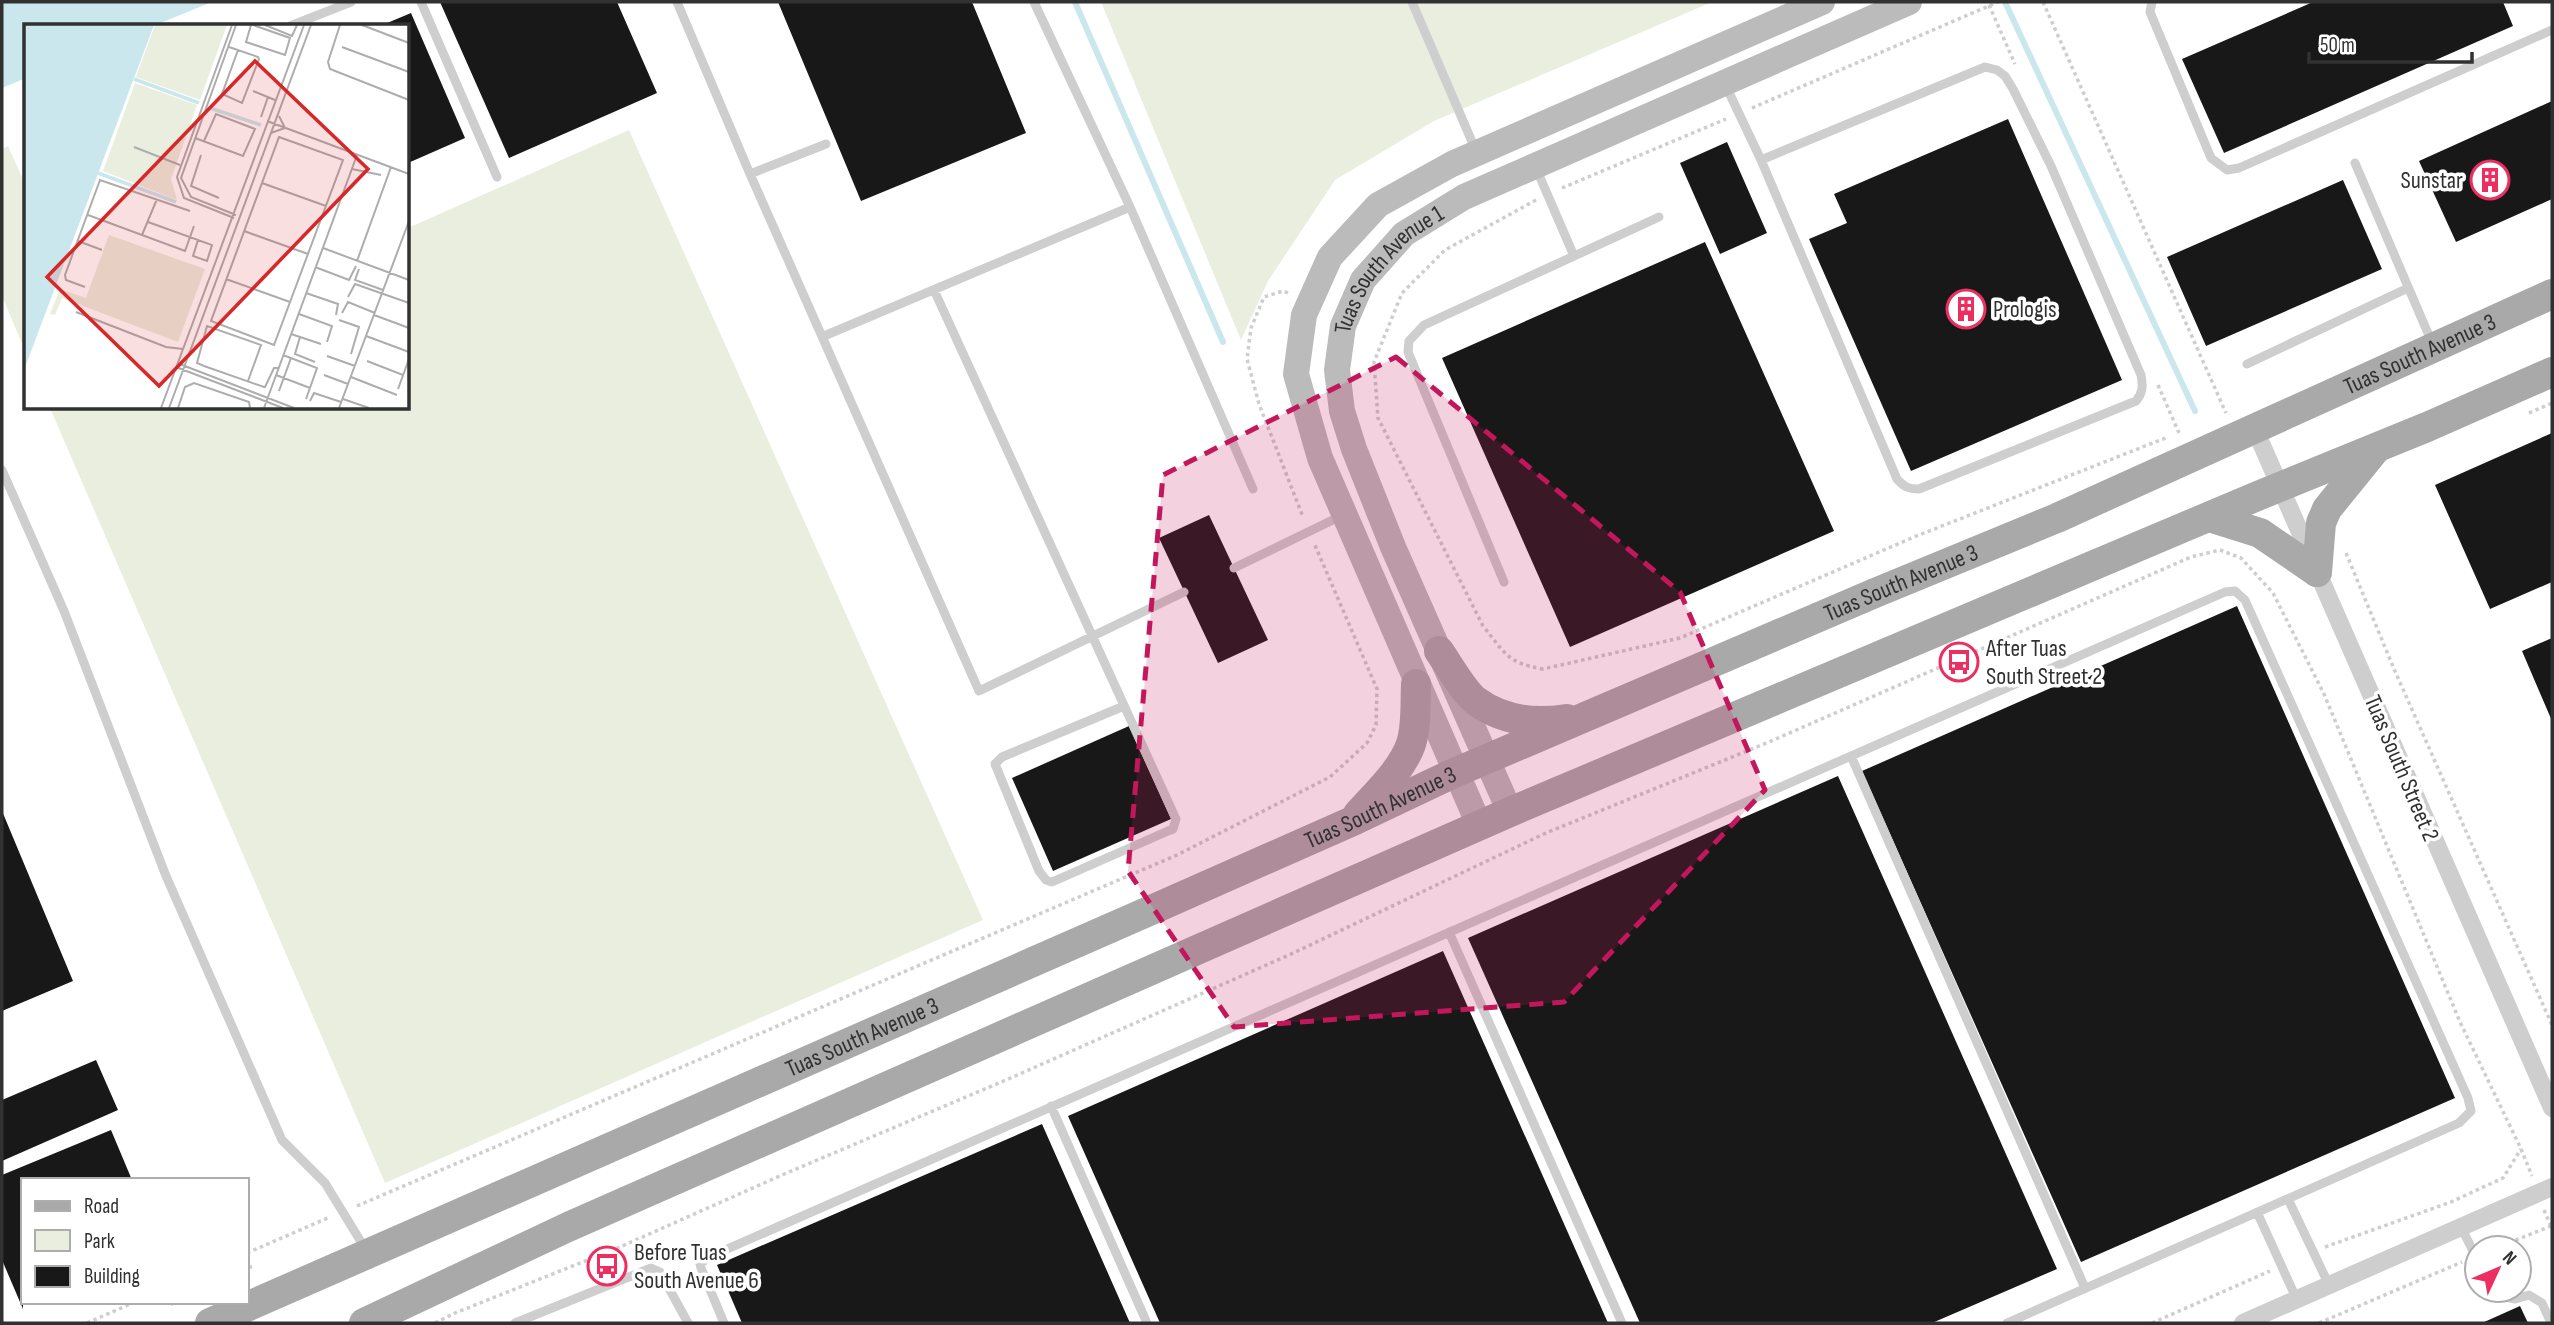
<svg xmlns="http://www.w3.org/2000/svg" width="2554" height="1325" font-family="'Sofia Sans Condensed',sans-serif">
  <style>
    .green { fill: #eaeede }
    .water { fill: #cae7ee }
    .lines { fill: none; stroke-linecap: round; stroke-linejoin: round }
    .stream { stroke: #cae7ee; stroke-width: 6 }
    .building { fill: #181818 }
    .path { stroke: #cecece; stroke-width: 3.5; stroke-dasharray: 3.5 3.5; stroke-linecap: butt }
    .service { stroke: #cecece; stroke-width: 9 }
    .minor { stroke: #cecece; stroke-width: 18 }
    .secondary { stroke: #bbb; stroke-width: 26 }
    .primary { stroke: #a9a9a9; stroke-width: 30 }
    .marked { fill: #c2185b; fill-opacity: 0.2; stroke: #c2185b; stroke-width: 5; stroke-dasharray: 14 9; stroke-linejoin: round }
    .labels { text-anchor: middle; stroke-width: 7; stroke-linejoin: round; paint-order: stroke }
    .poi-label { font-size: 24px; fill: #313131; stroke: #fff; text-anchor: start }
    .street-label { font-size: 24px; fill: #313131; stroke: #fff }
    .inset-river { fill: none; stroke: #cae7ee; stroke-width: 3.5 }
    .inset-road { fill: none; stroke: #adadad; stroke-width: 2 }
    .view { fill: #d62828; fill-opacity: 0.15; stroke: #d62828; stroke-width: 3.5 }
    .inset-edge { fill: none; stroke: #313131; stroke-width: 3.5 }
  </style>
  <rect width="100%" height="100%" fill="#fff"/>
  <!-- green -->
  <path class="green" d="M1101,2h611l-278,119 -99,59 -67,101 -27,59z
    M629,130l354,790 -598,263 -335,-775h358v-180z
    M8,146l18,40v167l-24,-57v-147z"/>
  <!-- water -->
  <path class="water" d="M2,2h210l-59,24h-127v52l-24,10z"/>
  <g class="lines">
    <!-- stream -->
    <path class="stream" d="M1075,2l148,340
      M2005,2l190,409"/>
  </g>
  <!-- building -->
  <path class="building" d="M440,2h177l40,91 -148,65z
    M778,2h194l54,131 -165,68z
    M2313,2h190l10,24 -289,127 -42,-94z
    M411,13l54,125 -57,25v-137h-28z
    M2552,101v98l-96,43 -37,-81z
    M2008,119l114,261 -211,91 -102,-232 38,-16 -13,-29z
    M1727,142l40,91 -47,21 -40,-91z
    M2343,180l39,89 -176,77 -39,-89z
    M1705,242l129,289 -264,116 -128,-289z
    M2552,433v149l-62,27 -55,-124z
    M1209,515l59,125 -50,23 -59,-125z
    M2237,606l218,492 -374,164 -219,-491z
    M2552,638v83l-30,-70z
    M1129,726l42,93 -118,52 -41,-93z
    M1838,776l219,493 -125,54h-292l-172,-385z
    M2,811l71,170 -71,30z
    M1443,951l165,372h-448l-92,-207z
    M96,1060l22,50 -116,51v-61z
    M1042,1124l88,199h-388l-25,-58z
    M111,1130l21,50h-109v122h7l-7,3v4l-21,-49v-85z
    M2520,1306l8,17h-46z"/>
  <g class="lines">
    <!-- path -->
    <path class="path" d="M2043,2l183,411
      M1989,5l26,59
      M1752,108l246,-106
      M1562,188l164,-69
      M1536,200l-91,50 -43,43 -28,69 4,56 105,208c22,27 24,37 60,43l137,-31 234,-101 254,-100
      M1288,293l-5,-2 -19,6 -13,31 -4,31 12,45 44,113
      M2158,385l21,48
      M2529,413l23,-10
      M2346,553l48,116 158,356
      M357,1206l820,-351 153,-78 37,-34 9,-18 1,-36 -63,-146
      M2544,1210l8,19
      M2325,1247l126,-45 52,-24 18,-29
      M2496,1248l55,-22
      M247,1253l83,-36
      M247,1259l5,12
      M172,1302l2,5
      M87,1323l48,-21
      M435,1323l20,-10 165,-66 162,-72 224,-95 283,-125 257,-122 223,-91 422,-185 29,-7 21,8 32,35 51,101 136,328 61,127 11,27
      M2152,1323l118,-52
      M2319,1323l143,-61"/>
    <!-- service -->
    <path class="service" d="M421,2l76,175
      M677,2l73,172 229,517 205,-99
      M1034,2l96,205 123,282
      M1412,2l64,149
      M2152,2l-2,10 61,146 16,12 12,-2 313,-138
      M290,26l61,-24
      M1725,84l36,76 136,319c7,8 12,10 22,10l217,-88c7,-8 7,-15 5,-26l-90,-209 -38,-77 -8,-13 -8,-6 -12,-3 -224,93
      M2355,163l78,182
      M1536,168l38,88
      M750,174l76,-30
      M934,290c80,177 161,353 242,529l-3,10 -5,2 -116,51 -6,-2 -7,-9 -44,-107 7,-7 122,-51
      M824,336l306,-129
      M2247,364l161,-76
      M2,470l62,141 102,265 116,264 43,43 41,67
      M1234,568l109,-53
      M1504,582l-96,-230 1,-11 15,-16 235,-108
      M1851,756l234,532
      M1449,932l173,391
      M1051,1106l96,217
      M2288,1199l41,86
      M2257,1212l40,88
      M2461,1227l16,32
      M2492,1290l3,5 20,4 14,-4 13,8 9,20
      M515,1323l136,-55 9,4 28,51
      M724,1323l-23,-55 -1,-4 9,-7 1516,-665 10,-1 10,9 223,498 3,13 -12,12 -452,200"/>
    <!-- minor -->
    <path class="minor" d="M2254,427l298,681
      M2243,1323l309,-136"/>
    <!-- secondary -->
    <g class="secondary">
      <path id="s1" d="M1510,812l-117,-265 -39,-98 -12,-38 -5,-41 6,-44 20,-46 41,-46 60,-37 445,-195"/>
      <path d="M1480,827l-160,-369 -24,-84 8,-59 26,-58 48,-52 74,-41 370,-162"/>
    </g>
    <!-- primary -->
    <g class="primary">
      <path d="M2209,517l51,16 57,39"/>
      <path d="M2317,572l4,-49 6,-14 47,-58"/>
      <path d="M1439,651c10,14 24,40 37,50 27,20 59,23 91,18"/>
      <path d="M1358,814c18,-20 44,-44 53,-70 6,-19 4,-40 5,-60"/>
      <path id="s2" d="M210,1323l946,-415 199,-88 99,-47 421,-180 182,-75 495,-224"/>
      <path d="M364,1323l204,-96 942,-415 750,-317 167,-68 125,-55"/>
    </g>
  </g>
  <!-- marked area -->
  <path class="marked" d="M1396,357l284,235 85,198 -201,212 -330,25 -106,-156 35,-396z"/>
  <!-- icons -->
  <defs>
    <symbol id="building-ring" viewBox="-11 -11 22 22"><circle r="9.5" fill="#fff" stroke="#ec2e60" stroke-width="1.5"/><path d="M-4-6H4V6H1V3H-1V6H-4ZM-2.5-4.3h1.7v1.8h-1.7ZM.8-4.3h1.7v1.8H.8ZM-2.5-1h1.7V.8h-1.7ZM.8-1h1.7V.8H.8Z" fill="#ec2e60"/></symbol>
    <symbol id="bus-ring" viewBox="-11 -11 22 22"><circle r="9.5" fill="#fff" stroke="#ec2e60" stroke-width="1.5"/><path d="M-5-6H5V4H4V6H2V4H-2V6H-4V4H-5ZM-3.5-4V0h7V-4ZM-3.5 1.2v1.5H-2V1.2ZM2 1.2v1.5H3.5V1.2Z" fill="#ec2e60"/></symbol>
  </defs>
  <g fill-rule="evenodd">
    <use href="#building-ring" x="2468" y="158" width="44" height="44"/>
    <use href="#building-ring" x="1944" y="287" width="44" height="44"/>
    <use href="#bus-ring" x="1937" y="640" width="44" height="44"/>
    <use href="#bus-ring" x="585" y="1244" width="44" height="44"/>
  </g>
  <g class="labels">
    <!-- poi labels -->
    <g class="poi-label">
      <text x="2463" y="188" text-anchor="end">Sunstar</text>
      <text x="1993" y="317">Prologis</text>
      <text x="1986" y="656">After Tuas<tspan x="1986" dy="28">South Street 2</tspan></text>
      <text x="634" y="1260">Before Tuas<tspan x="634" dy="28">South Avenue 6</tspan></text>
    </g>
    <!-- street labels -->
    <g class="street-label">
      <text dy="8" stroke="none"><textPath href="#s1" startOffset="595">Tuas South Avenue 1</textPath></text>
      <text dy="8" stroke="none"><textPath href="#s2" startOffset="2413">Tuas South Avenue 3</textPath></text>
      <text dy="8" stroke="none"><textPath href="#s2" startOffset="1846">Tuas South Avenue 3</textPath></text>
      <text transform="translate(2402 768) rotate(67)" y="8">Tuas South Street 2</text>
      <text dy="8" stroke="none"><textPath href="#s2" startOffset="1279">Tuas South Avenue 3</textPath></text>
      <text dy="8" stroke="none"><textPath href="#s2" startOffset="712">Tuas South Avenue 3</textPath></text>
    </g>
  </g>
  <!-- overview -->
  <g transform="translate(24 24)">
    <rect width="385" height="385" fill="#fff"/>
    <path d="M131,1h72l-27,75 -64,-23zM111,59l62,22 -26,74 6,21 -74,-29zM85,211l96,34 -27,73 -116,-44 -7,17 -5,-1 10,-25 26,9z" fill="#eaeede"/>
    <path d="M0,1h130l-130,345z" fill="#cae7ee"/>
    <path class="inset-river" d="M110,55l65,24M186,84l51,17M74,149l78,29"/>
    <path class="inset-road" d="M208,1l-55,152 7,21 50,20M227,1l-5,17 39,13 5,-17 -37,-13M241,1l27,11 5,-11M316,1l-12,37 2,7 79,31M338,1l47,18M205,23l29,10 1,2 -17,44 -20,-9 16,-44M318,23l67,25M229,67l22,9M237,93l7,-20M243,97l142,53M247,109l14,-5 -6,-12M255,113l64,23 -69,185 -63,-24zM171,114l48,18 12,-27 -39,-15 -12,27M110,123l46,18M177,131l-10,31 28,12M328,145l29,6M238,159l64,23M64,191l97,36 9,-25M212,191l-45,-18 -10,-19 55,-153M124,198l64,23 -5,16 -14,-5 5,-16M220,207l64,23M118,211l15,-36M54,217l24,9M299,224l86,32M333,237l34,-94M291,243l34,13 7,-14M335,245l-4,11 28,10M202,255l64,23M61,263l-19,-7 -1,-5 35,-95 90,31M282,269l32,11 -2,11M324,273l7,-13 54,19M52,288l90,35 17,2M318,289l6,-11 27,11M275,290l33,12 -5,16M350,291l35,13M315,296l20,7 -8,27M267,310l30,10M342,312l43,16M276,313l-5,17 20,8M259,331l34,13 -11,31M303,332l28,10M343,337l36,14M153,339l117,45M152,343l107,41M252,351l34,13M300,351l24,9M327,353l46,18M224,357l13,-36 -54,-19 -10,37 7,3 60,21h1l9,-19h4M374,365l11,-30M255,367l12,-33M319,375l26,9M286,377l4,-8 27,9M137,384l143,-383M145,384l142,-383M154,384l7,-21 9,-4 55,19 1,6M240,384l93,-253M315,384l70,-187"/>
    <path class="view" d="M231,37l113,108 -209,217 -112,-109z"/>
    <rect width="385" height="385" class="inset-edge"/>
  </g>
  <!-- border -->
  <rect width="2554" height="1325" fill="none" stroke="#313131" stroke-width="7"/>
  <!-- legend -->
  <rect x="21" y="1178" width="228" height="126" fill="#ffffff" stroke="#adadad" stroke-width="2"/>
  <rect x="35" y="1201" width="35" height="10" fill="#a9a9a9" stroke="#adadad" stroke-width="2"/>
  <text x="84" y="1213" font-size="21" fill="#313131">Road</text>
  <rect x="35" y="1230" width="35" height="21" fill="#eaeede" stroke="#adadad" stroke-width="2"/>
  <text x="84" y="1248" font-size="21" fill="#313131">Park</text>
  <rect x="35" y="1266" width="35" height="21" fill="#181818" stroke="#adadad" stroke-width="2"/>
  <text x="84" y="1283" font-size="21" fill="#313131">Building</text>
  <!-- north arrow -->
  <g transform="translate(2498 1269) rotate(46)"><circle r="33" fill="#ffffff" stroke="#adadad" stroke-width="2"/>
  <path d="M0-5L12 26L0 18L-12 26Z" fill="#ec2e60"/>
  <text y="-10" font-size="19" font-weight="bold" text-anchor="middle" fill="#313131">N</text>
  </g>
  <!-- scale -->
  <path d="M2309 52v10h163v-10" fill="none" stroke="#313131" stroke-width="3.5"/>
  <text x="2320" y="52" font-size="21" fill="#313131" stroke="#ffffff" stroke-width="5" paint-order="stroke">50 m</text>
</svg>
